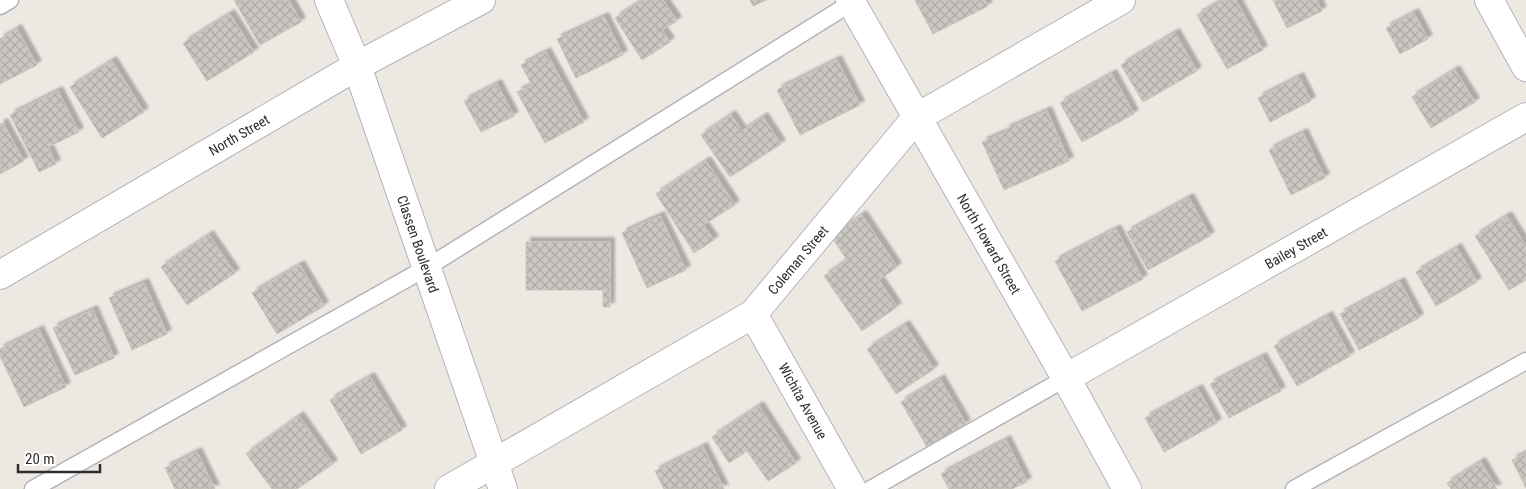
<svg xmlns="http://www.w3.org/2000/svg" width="1526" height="489" font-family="'Roboto Condensed',sans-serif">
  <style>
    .building { fill: url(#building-cross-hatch); stroke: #c9c4bc; filter: url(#shadow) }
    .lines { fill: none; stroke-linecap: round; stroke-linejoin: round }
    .lane-casing { stroke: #b3b4bc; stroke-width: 19 }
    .street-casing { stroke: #b3b4bc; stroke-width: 30 }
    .secondary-casing { stroke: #b3b4bc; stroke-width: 30 }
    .lane { stroke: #fff; stroke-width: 16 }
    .street { stroke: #fff; stroke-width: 28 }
    .secondary { stroke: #fff; stroke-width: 28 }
    .labels { text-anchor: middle; stroke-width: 5; stroke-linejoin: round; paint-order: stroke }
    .street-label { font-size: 14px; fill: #2e2e2e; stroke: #fff }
  </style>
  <defs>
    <pattern id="building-cross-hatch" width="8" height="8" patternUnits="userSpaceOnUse" patternTransform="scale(1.25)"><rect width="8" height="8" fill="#cac6c0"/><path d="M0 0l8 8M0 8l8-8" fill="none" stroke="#aeaaa5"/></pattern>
    <filter id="shadow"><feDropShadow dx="4.5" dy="-4.5" stdDeviation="1" flood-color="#0004"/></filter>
  </defs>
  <rect width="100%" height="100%" fill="#ede8e2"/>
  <!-- building -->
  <path class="building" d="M234,0h55l12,22 -41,23z
    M643,0h20l14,21 -15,9 8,12 -28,18 -27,-42z
    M750,0h16l-13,6z
    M915,0h70l3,6 -55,28z
    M1224,0h12l27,50 -36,19 -30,-54z
    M1273,0h44l5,11 -35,17z
    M1414,13l14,26 -28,15 -14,-26z
    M230,14l24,38 -47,29 -24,-38z
    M604,17l19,38 -47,23 -19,-39z
    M17,29l20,36 -37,19v-45z
    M1175,33l22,38 -54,31 -22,-37z
    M546,52l38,70 -39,21 -28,-51 15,-7 -11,-20z
    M837,60l23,45 -60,30 -23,-45z
    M112,61l32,51 -42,26 -32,-51z
    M1455,70l20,32 -44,26 -19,-31z
    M1112,74l22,40 -52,28 -22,-39z
    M1299,77l12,24 -41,21 -12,-24z
    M497,84l17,32 -33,16 -17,-31z
    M58,91l21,41 -31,15 8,17 -17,8 -29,-57z
    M1047,111l22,50 -65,29 -22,-48 24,-10 -1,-2z
    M731,115l11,16 21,-14 18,27 -51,33 -29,-42z
    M3,123l21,38 -24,13v-50z
    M1303,133l22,45 -34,17 -22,-45z
    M706,161l29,44 -32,20 11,15 -20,13 -38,-59z
    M1189,198l21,38 -62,34 -21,-38z
    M862,215l35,52 -18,13 18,27 -35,24 -38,-55 23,-16 -16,-24z
    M660,216l26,54 -39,18 -25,-55z
    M1507,216l19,30v34l-17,10 -34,-54z
    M1116,229l27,50 -61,32 -27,-50z
    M209,235l26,38 -48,32 -26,-38z
    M526,242h84v65h-7v-17h-77z
    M1457,248l20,34 -41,24 -20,-34z
    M300,265l24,41 -47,28 -25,-41z
    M1400,282l19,36 -60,32 -19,-36z
    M144,283l23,51 -35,16 -23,-52z
    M93,310l21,48 -39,17 -22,-47z
    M1328,316l22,40 -53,30 -23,-40z
    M905,325l29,44 -38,25 -29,-45z
    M39,330l27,57 -42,20 -24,-51v-7z
    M1262,357l19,34 -52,27 -19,-34z
    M370,377l32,53 -41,24 -31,-54z
    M940,379l26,45 -39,23 -26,-45z
    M1198,389l19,34 -53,29 -19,-34z
    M759,406l37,57 -28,18 -21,-30 -18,12 -17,-26z
    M299,416l34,48 -36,25h-25l-26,-35z
    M1006,440l21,42 -15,7h-63l-8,-15z
    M703,447l21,42h-60l-9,-18z
    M197,452l18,37h-40l-10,-21z
    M1526,453v35l-14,-28z
    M1481,462l16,27h-46l-4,-6z"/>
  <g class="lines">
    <defs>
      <path id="lane" d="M0,6l10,-6
        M33,489l393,-221 425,-265
        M871,489l195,-111
        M1294,489l232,-128"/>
      <path id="street" d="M329,0l28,66 146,423
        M1489,0l37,67
        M0,275l357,-209 124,-66
        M753,314l99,175
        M1066,378l460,-261
        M449,489l304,-175 163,-196 205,-118"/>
      <path id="secondary" d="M850,0l216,378 61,111"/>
    </defs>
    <!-- lane casing -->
    <use href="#lane" class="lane-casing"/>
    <!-- street casing -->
    <use href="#street" class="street-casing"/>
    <!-- secondary casing -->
    <use href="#secondary" class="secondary-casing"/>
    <!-- lane -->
    <use href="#lane" class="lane"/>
    <!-- street -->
    <use href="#street" class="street"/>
    <!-- secondary -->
    <use href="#secondary" class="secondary"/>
  </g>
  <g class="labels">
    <!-- street labels -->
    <g class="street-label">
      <text transform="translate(239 135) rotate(-30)" y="5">North Street</text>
      <text transform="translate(418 244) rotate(71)" y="5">Classen Boulevard</text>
      <text transform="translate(989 244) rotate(60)" y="5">North Howard Street</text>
      <text transform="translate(1296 248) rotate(-30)" y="5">Bailey Street</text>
      <text transform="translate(798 260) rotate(-50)" y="5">Coleman Street</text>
      <text transform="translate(803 401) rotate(61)" y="5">Wichita Avenue</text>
    </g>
  </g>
  <!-- scale -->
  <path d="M18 464v8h82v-8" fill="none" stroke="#2e2e2e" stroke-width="2.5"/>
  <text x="25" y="464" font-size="15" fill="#2e2e2e" stroke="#ffffff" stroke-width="4" paint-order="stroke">20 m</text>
</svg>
